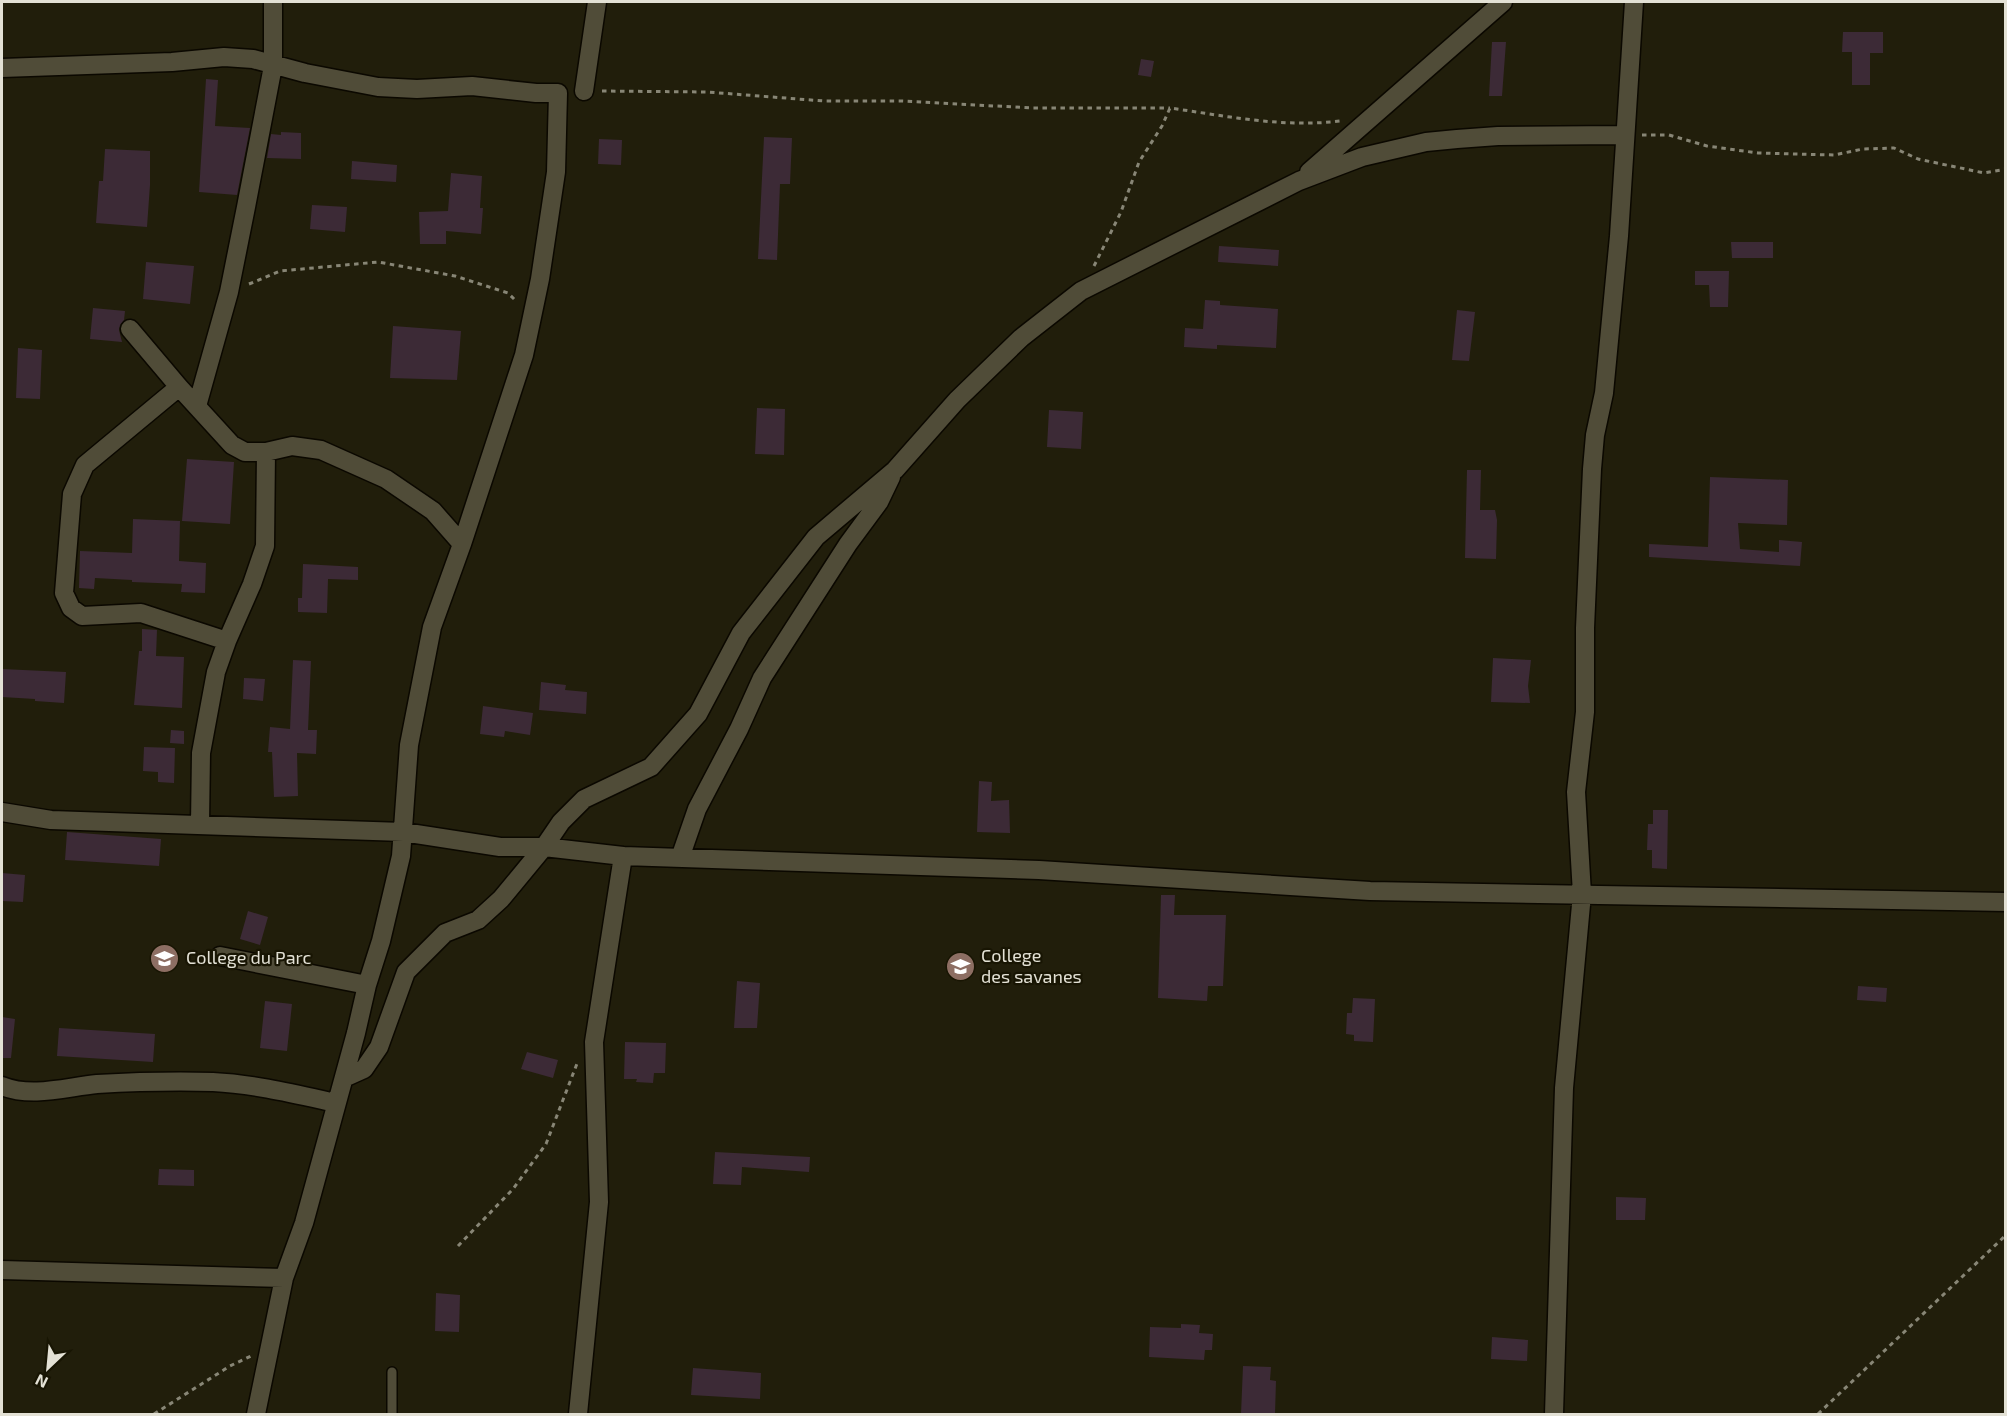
<svg xmlns="http://www.w3.org/2000/svg" width="2007" height="1416" font-family="'Exo 2',sans-serif">
  <style>
    .building { fill: #3c2a36 }
    .lines { fill: none; stroke-linecap: round; stroke-linejoin: round }
    .lane-casing { stroke: #0b0800; stroke-width: 12 }
    .street-casing { stroke: #0b0800; stroke-width: 21 }
    .path { stroke: #888676; stroke-width: 3; stroke-dasharray: 4.5 4.5; stroke-linecap: butt }
    .lane { stroke: #504c38; stroke-width: 9 }
    .street { stroke: #504c38; stroke-width: 18 }
    .labels { text-anchor: middle; stroke-width: 4.5; stroke-linejoin: round; paint-order: stroke }
    .poi-label { font-size: 18px; fill: #e3e1d5; stroke: #181503; text-anchor: start }
  </style>
  <rect width="100%" height="100%" fill="#211e0b"/>
  <!-- building -->
  <path class="building" d="M1843,32h40v21h-13v32h-18v-33h-10z
    M1492,42h14l-4,54h-13z
    M1141,59l13,2 -3,16 -13,-2z
    M206,79l12,1 -3,46 35,2 -13,67 -38,-3z
    M281,132l20,1v26l-34,-1 4,-24 10,1z
    M764,137l28,1 -2,46h-10l-3,76 -19,-1z
    M599,139l23,1 -1,25 -23,-1z
    M105,149l45,2v34l-3,42 -51,-4 3,-42h4z
    M352,161l45,4 -1,17 -45,-3z
    M451,173l31,3 -2,32h3l-2,26 -35,-3v13h-26l-1,-32 29,-1z
    M312,205l35,2 -2,25 -35,-3z
    M1731,242h42v16h-41z
    M1219,246l60,4 -1,16 -60,-4z
    M146,262l48,4 -4,38 -47,-5z
    M1695,271h34l-1,36h-18l-1,-22h-14z
    M1205,300l15,1v4l58,4 -2,39 -59,-3v4l-33,-2 1,-19 18,1z
    M93,308l32,3 -1,9 -4,5 -1,5 3,12 -32,-3z
    M1457,310l18,2 -6,49 -17,-1z
    M393,326l68,5 -4,49 -67,-2z
    M18,348l24,2 -2,49 -24,-1z
    M757,408l28,1 -1,46 -29,-1z
    M1049,410l34,2 -2,37 -34,-2z
    M187,459l47,3 -4,62 -48,-3z
    M1467,470h14l-1,40h15l2,10 -1,39 -31,-1z
    M1710,477l78,3 -1,45 -49,-2 2,26 39,3v-12l23,2 -2,24 -151,-9v-13l59,3z
    M133,519l47,2 -1,40 27,2 -1,30 -24,-1 1,-8 -50,-2v-2l-37,-2 -1,11 -15,-1 1,-37 52,2z
    M303,564l55,3v13l-30,-1 -1,34 -29,-1v-14h4z
    M142,629l15,1 -1,26 28,1 -2,51 -48,-3 5,-54h3z
    M1493,658l38,2 -3,26 2,17 -39,-1z
    M293,660l18,1 -3,69h9l-1,24 -19,-1 1,43 -24,1 -2,-45h-4l2,-25 20,2z
    M2,669l64,3 -2,31 -29,-2v-2l-33,-2z
    M244,678l21,1 -2,22 -20,-2z
    M541,682l25,3 -1,5 22,2 -1,22 -47,-4z
    M483,706l50,7 -3,22 -25,-4 -1,6 -24,-3z
    M171,730l13,1v13l-14,-1z
    M144,747l31,1 -1,35 -16,-1v-10l-15,-1z
    M979,781l13,1 -1,19 18,-1 1,33 -33,-1z
    M1653,810h15l-1,59 -15,-1v-18h-5l1,-26h5z
    M67,832l94,7 -2,27 -94,-6z
    M2,873l23,2 -2,27 -21,-1z
    M1161,895h14l-1,20h52l-3,71h-15l-1,15 -49,-3z
    M248,911l20,6 -8,28 -20,-6z
    M737,981l23,2 -3,45h-23z
    M1858,986l29,2 -1,14 -29,-2z
    M1353,998l22,1 -2,43 -19,-1v-6l-8,-1 1,-21h5z
    M265,1001l27,3 -5,47 -27,-3z
    M2,1017l13,2 -4,39h-9z
    M59,1028l96,6 -2,28 -96,-6z
    M625,1042l41,1 -1,30h-11l-1,10 -17,-1 1,-3h-13z
    M527,1052l31,8 -5,18 -32,-9z
    M715,1152l95,5 -1,15 -67,-5 -1,18 -28,-1z
    M159,1169l35,1v16l-36,-1z
    M1616,1197l30,1 -1,22h-29z
    M436,1293l24,2 -1,37 -24,-1z
    M1181,1324l19,1 -1,8 14,1 -1,16h-7l-1,10 -55,-3 1,-30 31,1z
    M1492,1337l36,3 -1,21 -36,-2z
    M1243,1366l28,1 -1,13 6,1 -1,33h-34z
    M693,1368l68,5 -1,26 -69,-4z"/>
  <g class="lines">
    <defs>
      <path id="lane" d="M392,1414v-42"/>
      <path id="street" d="M2,68l170,-6 52,-5 29,2 52,14 73,14 39,2 55,-3 64,7h22l-2,79 -16,107 -16,76 -62,189 -30,83 -23,118 -8,111 -20,85 -14,44 -11,48 -52,190 -20,55 -28,136
        M584,91l13,-89
        M1309,172l194,-170
        M130,329l49,58 53,58 13,7h21l26,-6 29,4 65,29 47,32 29,33
        M179,387l-94,78 -13,29 -8,99 7,15 11,8 59,-3 86,28
        M197,406l32,-114 17,-85 27,-141v-64
        M2,812l49,8 352,12 97,15h44l79,9 416,14 331,21 636,11
        M200,824l1,-71 15,-81 11,-31 25,-57 13,-38 1,-94
        M680,858l17,-49 42,-80 23,-51 86,-134 31,-42 12,-25
        M220,956l147,29
        M344,1078l20,-9 15,-22 27,-75 39,-39 33,-13 23,-21 43,-52 17,-25 23,-23 67,-32 47,-53 43,-81 75,-96 79,-67 62,-70 64,-62 60,-47 218,-110 63,-24 64,-15 31,-3 41,-3 126,-1
        M2,1086c30,12 64,1 95,-2 36,-2 80,-3 116,-2 41,2 82,12 123,21
        M2,1270l282,8
        M578,1414l21,-212 -5,-160 29,-186
        M1554,1414l10,-326 18,-194 -6,-102 9,-80v-84l7,-159 3,-34 9,-42 15,-157 15,-234"/>
    </defs>
    <!-- lane casing -->
    <use href="#lane" class="lane-casing"/>
    <!-- street casing -->
    <use href="#street" class="street-casing"/>
    <!-- path -->
    <path class="path" d="M602,91l105,1 117,9h77l132,7h137
      M1642,135h27l38,11 51,7 76,2 29,-6 31,-1 24,11 66,14 22,-4
      M1094,266l27,-54 18,-50 23,-36 8,-18c56,8 113,20 170,13
      M249,284l31,-13 98,-9 77,14 53,17 9,9
      M458,1246l55,-57 33,-45 32,-83
      M154,1414l76,-48 21,-10
      M1818,1414l188,-179"/>
    <!-- lane -->
    <use href="#lane" class="lane"/>
    <!-- street -->
    <use href="#street" class="street"/>
  </g>
  <!-- icons -->
  <defs>
    <symbol id="university-disc" viewBox="-11 -11 22 22"><circle r="9.5" fill="#8d6e63" stroke="#181503"/><path d="M0-5L7-2L0 1L-7-2ZM-4 1L0 2.5L4 1V4Q0 6-4 4Z" fill="#fff"/></symbol>
  </defs>
  <g fill-rule="evenodd">
    <use href="#university-disc" x="148" y="942" width="33" height="33"/>
    <use href="#university-disc" x="944" y="950" width="33" height="33"/>
  </g>
  <g class="labels">
    <!-- poi labels -->
    <g class="poi-label">
      <text x="981" y="962">College<tspan x="981" dy="21">des savanes</tspan></text>
      <text x="186" y="964">College du Parc</text>
    </g>
  </g>
  <!-- border -->
  <rect width="2007" height="1416" fill="none" stroke="#e3e1d5" stroke-width="6"/>
  <!-- north arrow -->
  <g transform="translate(48 1368) rotate(206)" stroke="#181503" stroke-width="4.5" paint-order="stroke">
  <path d="M0-4.5L10 22L0 15L-10 22Z" fill="#e3e1d5"/>
  <text y="-9" font-size="16" font-weight="bold" text-anchor="middle" fill="#e3e1d5">N</text>
  </g>
</svg>
